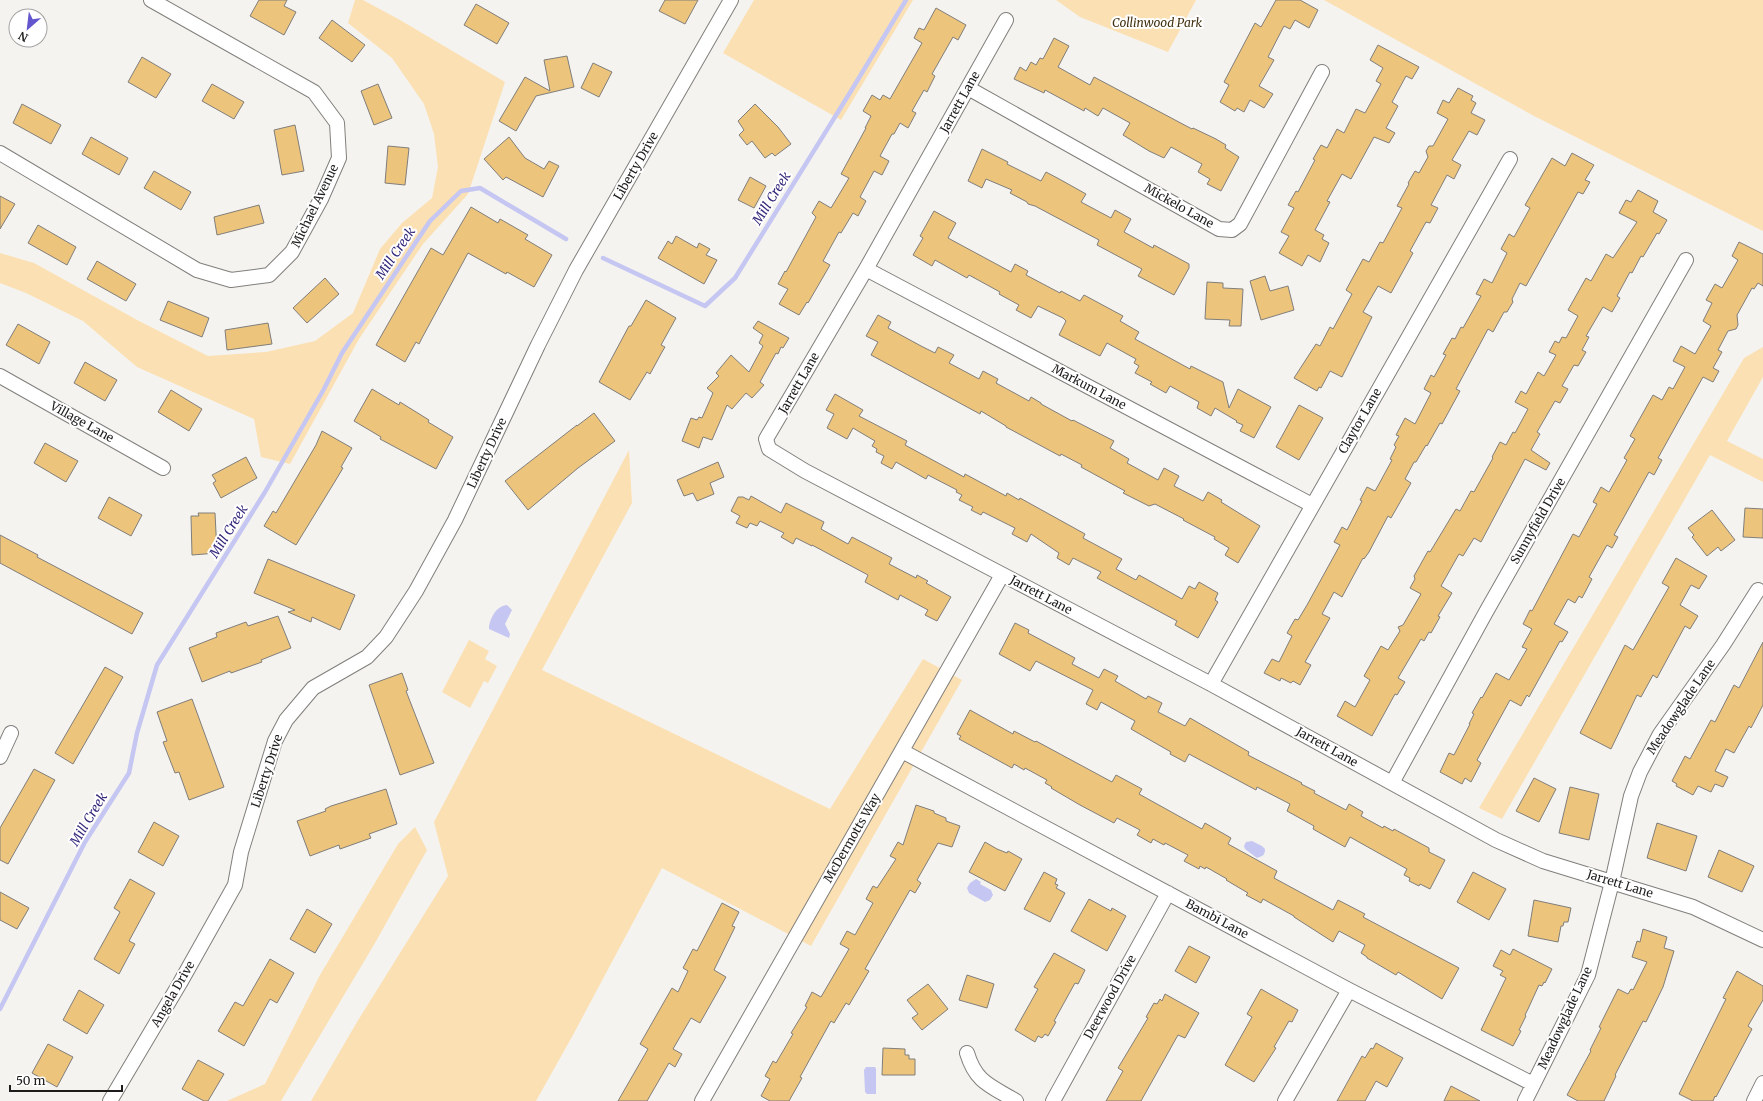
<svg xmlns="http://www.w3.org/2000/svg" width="1763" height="1101" font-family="Merriweather,serif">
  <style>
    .green { fill: #fbe0b3 }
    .water { fill: #c5c7f2 }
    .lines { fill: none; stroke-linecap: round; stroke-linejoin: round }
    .stream { stroke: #c5c7f2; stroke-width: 4.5 }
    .building { fill: #edc47c; stroke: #807e7b }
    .minor-casing { stroke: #817f7c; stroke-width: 16 }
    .minor { stroke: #fff; stroke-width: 14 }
    .labels { text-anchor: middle; stroke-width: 4; stroke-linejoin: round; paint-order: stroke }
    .park-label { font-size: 12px; font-style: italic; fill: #433112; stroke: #fff }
    .street-label { font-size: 12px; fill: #1d1c1b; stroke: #fff }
    .water-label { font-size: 13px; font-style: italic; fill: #352a7b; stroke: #fff }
  </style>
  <rect width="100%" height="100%" fill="#f5f3ef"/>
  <!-- green -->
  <path class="green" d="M355,0h8l37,20 105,62 -37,112 -45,50 -64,95 -69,125 -29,-7 -7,-38 -117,-52 -54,-46 -57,-28 -26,-10v-30l34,10 105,58 69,35 58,-4 49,-11 38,-28 27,-64 22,-26 30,-25 6,-31 -4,-33 -10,-30 -32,-46 -44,-35z
    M754,0h159l-72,120 -118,-67z
    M1056,0h140l-28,52 -88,-35z
    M1324,0h439v231l-229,-115z
    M1763,347v30l-36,64 36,18v23l-53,-27 -208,364 -23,-11 265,-450z
    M629,450l3,53 -90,167 288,139 93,-150 39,21 -151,266 -149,-78 -89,167 -37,66h-225l46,-79 91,-146 -14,-54z
    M469,640l20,11 -4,8 12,7 -9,17 -4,-2 -14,27 -28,-16z
    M415,827l12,23 -52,93 -94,158h-54l38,-17 55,-109 78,-131z"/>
  <!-- water -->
  <path class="water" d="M507,605l5,5 -7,14 5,10 -1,4 -20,-9v-3c2,-9 7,-20 18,-21z
    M1252,841l10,5 3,3c0,7 -3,7 -8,9l-12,-9 -1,-3 2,-4z
    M976,879l5,3 -1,2 11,6 2,5 -3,5 -5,2 -16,-9 -2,-5 3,-5z
    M866,1067h9l1,2v25h-9l-2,-2 -1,-22z"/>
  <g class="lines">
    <!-- stream -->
    <path class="stream" d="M603,258l102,48 30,-28 116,-187 55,-91
      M0,1009l85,-167 44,-69 8,-40 20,-68 108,-173 59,-103 18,-36 88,-132 31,-30 19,-3 86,51"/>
  </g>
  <!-- building -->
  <path class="building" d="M259,0h28l-3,6 12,6 -12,23 -34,-19z
    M665,0h33l-13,24 -26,-13z
    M1276,0h24l18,10 -9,18 -14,-8 -5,9 -6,-3 -16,31 6,3 -15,26 14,8 -9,14 -14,-8 -6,12 -7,-4 -2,3 -15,-9 9,-17 -5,-3 31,-59 6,4z
    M476,4l33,19 -12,21 -33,-19z
    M936,8l30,17 -8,15 -5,-3 -21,37 3,2 -8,16 -3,-2 -12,21 4,2 -8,15 -8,-5 -6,11h-2l-12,22 9,5 -7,14 -8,-4 -14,26 6,4 -8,15 -5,-3 -12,20 -2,-1 -16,29 7,4 -22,38 -1,-1 -8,13 -20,-11 9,-15 -10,-5 7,-13 1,1 30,-55 -4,-4 7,-12 12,7 18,-30 -8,-4 25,-46h-1l6,-12 -8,-5 9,-16 8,5 3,-5 7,4 32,-56 -8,-5 5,-10 5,2z
    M332,20l33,25 -13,17 -33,-24z
    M1054,38l15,8 -11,21 32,18 4,-8 98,52 1,-1 23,11 10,6 -1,3 14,9 -18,34 -14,-7 3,-5 -12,-7 4,-8 -31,-17 -7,11 -15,-7 -26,-16 7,-12 -27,-15 -5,8 -13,-8 -1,3 -39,-21 -1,3 -30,-14 6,-12 6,4 5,-9 5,3 4,-7 3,1z
    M1378,45l41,22 -7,12 -6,-3 -14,26 6,4 -12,22 9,5 -6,10 -15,-6 -23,42 -9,-5 -15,27 3,1 -15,28 9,5 -2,4 7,4 -9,19 -12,-7 -6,11 -23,-13 10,-17 -8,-4 13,-24 -6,-3 8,-14 2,1 17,-32 -2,-1 8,-14 6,3 10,-19 7,4 12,-24 9,4 16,-29 -5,-3 7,-13 -13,-8z
    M567,56l7,31 -38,9 -20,35 -17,-10 26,-44 25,14 -6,-31z
    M142,57l29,17 -15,24 -28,-16z
    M593,63l19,9 -13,25 -18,-9z
    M212,84l32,18 -10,17 -32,-18z
    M378,84l14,34 -18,7 -13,-34z
    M1458,88l15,8 -2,4 5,3 -5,10 14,7 -8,15 -8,-4 -17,29 9,5 -7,14 -7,-4 -16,30 7,3 -8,15 -4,-1 -16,29 3,2 -22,40 -13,-7 -15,26 9,5 -30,60 -12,-6 -9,17 -2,-1 -2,4 -23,-13 22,-34 4,2 10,-19 3,2 19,-35 -6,-4 17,-31 6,3 11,-20 3,1 19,-35 -5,-2 12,-22 -1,-1 7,-12 4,2 9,-16 -2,-6 3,-5h4l15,-27 -11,-6 6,-13 6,3z
    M22,104l39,21 -10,19 -38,-21z
    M755,104l23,23 13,17 -16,12 -3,-3 -7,5 -13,-17 -5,4 -8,-10 5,-5 -6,-9z
    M295,125l9,46 -22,4 -8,-45z
    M91,137l37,21 -9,17 -37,-21z
    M509,137l16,21 19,11 5,-8 10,5 -16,31 -37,-20 -3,3 -19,-21z
    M388,146l21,2 -4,37 -20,-2z
    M982,149l26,13 -1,2 34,17 5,-9 15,8 25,14 -5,8 30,16 4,-8 16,9 -7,13 29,16 1,-3 35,19v4l-15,27 -36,-19 4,-7 -45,-24 2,-5 -64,-34 -7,-2 -1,-2 -17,-9 2,-3 -26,-11 -4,9 -14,-7z
    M1572,153l22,12 -9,15 5,2 -7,12 -5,-2 -52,94 -6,-3 -8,16 1,3 -6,10h-3l-11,20 -5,-3 -32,60 4,2 -18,33 -2,-1 -13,23 -1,-1 -10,17h-2l-9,17 6,4 -20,35 -3,-2 -19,36 -5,7 -1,-1 -21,39 -8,-5 -12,22 8,4 -25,44 6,3 -11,20 -7,-4 -2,2 -10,-5 -1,3 -16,-8 8,-14 7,3 13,-26 -5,-3 8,-14 3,1 9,-15 33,-60 -6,-3 8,-15 5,3 15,-29 -2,-1 7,-13 8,4 4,-7 13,-24 -2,-1 6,-12 -2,-2 5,-9 -3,-1 9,-17 10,6 16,-31 -7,-4 7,-14 3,2 12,-22 -3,-1 9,-16 3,1 6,-12 2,1 18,-32 -5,-2 8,-15 8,4 15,-30 -6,-4 8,-15 5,3 16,-29 -5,-3 27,-47 13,8z
    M154,171l37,21 -10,18 -37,-22z
    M750,177l16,9 -12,22 -16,-8z
    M1638,190l20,11 -5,11 14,8 -8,14 -2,-1 -14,24 -2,-1 -9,17 -2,-1 -13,24 3,2 -8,14 -9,-5 -17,29 3,1 -7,13 4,2 -8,14 -4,-1 -12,21 6,3 -8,14 -5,-2 -18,31 3,2 -9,16 19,13 -4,7 -21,-11 -44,83 -7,-4 -11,18 -4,-2 -18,32 11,7 -14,23 2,1 -9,16 -2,-1 -5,9 -3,-2 -23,39 7,4 -8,13 -2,-1 -23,42 -35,-20 8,-15 10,6 15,-27 -6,-4 17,-30 7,4 12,-19 -2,-4 5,-2 18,-31 -11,-6 5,-9 -1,-3 14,-25 2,1 26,-43 4,2 11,-20 3,1 19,-34 -1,-1 8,-15 6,3 7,-13 2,1 13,-24 -13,-7 6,-11 5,3 12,-22 6,4 12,-21 -7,-3 6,-11 4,2 3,-6 4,1 12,-22 -10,-6 18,-32 5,3 15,-27 7,4 24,-36 -18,-9 7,-13 5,2z
    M0,196l15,8 -15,25z
    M259,205l5,18 -47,12 -3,-18z
    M471,207l27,16 2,-4 28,16 -3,4 27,16 -18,32 -27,-15 -1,2 -38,-21 -46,85 -3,6 -3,-2 -11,20 -29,-17 55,-97 12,7z
    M934,211l22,12 -8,15 63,34 4,-8 13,7 -2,4 34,18 1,-2 19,10 4,-6 39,21 -3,5 19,11 -4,7 55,30 1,-3 32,16 6,26 9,-19 33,18 -17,31 -14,-7 3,-6 -7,-3 1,-1 -22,-13 -4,8 -14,-8 2,-6 -29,-16 -4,7 -16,-9 2,-2 -17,-9 4,-7 -5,-3 2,-4 -29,-16 -7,13 -41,-21 7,-14 -3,-3 -25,-12 -7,12 -15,-8 3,-5 -20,-11 1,-2 -31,-17 -2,3 -32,-18 -3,6 -19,-11 10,-17 -3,-2z
    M38,225l38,22 -9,18 -39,-22z
    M676,236l21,12 2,-5 11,6 -4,6 11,5 -13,24 -46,-26 10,-17 4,3z
    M1739,242l24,12v32l-5,-3 -4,6 -2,-1 -15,27 1,10 -2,4 -8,2 -10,19 4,2 -9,16 6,3 -6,11 -10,-5 -45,81 4,2 -8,15 -5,-3 -35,63 4,2 -6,11 -5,-3 -18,32 3,2 -10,19 -3,-2 -4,7 -7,-4 -14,25 14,8 -6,10 -2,-1 -31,56 -2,-2 -6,11 -11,-6 -33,60 4,3 -10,19 -6,-4 -3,6 -22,-12 9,-19 5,2 16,-31h-1l5,-10 -2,-1 9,-16 1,1 14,-25 13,7 18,-31 -5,-2 10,-18 -9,-5 7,-14 2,1 41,-77 6,3 18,-33 -4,-2 8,-15 8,5 18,-32 -3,-2 11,-19 -5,-3 23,-41 9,5 7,-13 4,2 12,-22 -12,-6 8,-15 14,8 16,-28 -8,-5 9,-18 -6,-3 9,-16 7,4 16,-28 -6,-4z
    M97,261l39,23 -10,17 -39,-22z
    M1265,276l5,15 18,-5 6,24 -33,10 -11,-39z
    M325,278l14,16 -32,29 -14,-15z
    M1207,282l16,1v5l20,1 -2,37h-12l1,-6 -25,-1z
    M646,300l30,18 -15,27 4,2 -3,5 -12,22 -3,-2 -17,28 -31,-18 30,-56h2z
    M168,301l41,17 -7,19 -42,-17z
    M878,315l13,7 -3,6 33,18 14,7 3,-6 16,8 -5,8 30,16 4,-8 15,8 -2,4 33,18 2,-4 10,6v1l31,17 1,-1 41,21 -4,7 19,11 -2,4 31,17 6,-12 15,8 -5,10 29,15 5,-9 14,8 -1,2 39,24 -22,37 -13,-8 4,-7 -15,-9 1,-2 -32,-17 1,-1 -29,-15 -6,2 -26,-13 2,-2 -44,-24 1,-2 -21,-11 -1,2 -54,-29v-1l-25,-15 -1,3 -109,-59 7,-13 -12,-6z
    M758,321l31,17 -6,10 -2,-1 -3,7 -2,-1 -16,29 4,3 -12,13 -6,-5 -14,16 -5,-4 -15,35 -9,-3 -4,11 -17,-7 9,-23 6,2 2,-3 3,1 11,-25 -6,-5 12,-12 -3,-3 15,-18 18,17 14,-26 -4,-3 4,-8 -10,-7z
    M268,323l4,21 -45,6 -2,-20z
    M18,324l32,18 -11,22 -33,-19z
    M85,362l32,18 -12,21 -31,-18z
    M372,389l27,16 1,-3 29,18 -1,2 25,15 -17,32 -56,-30 1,-2 -27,-16z
    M171,390l31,19 -13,22 -31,-19z
    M835,394l28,16 -4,6 48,25 -2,4 59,32 1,-3 41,22 1,-3 12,7 1,-2 65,36 -2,4 39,21 -6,10 20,11 3,-5 43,24 7,-13 6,3 4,-7 19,11 -3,7 3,2 -20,36 -23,-13 2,-4 -80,-43 4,-6 -28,-14 -4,7 -12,-7 2,-5 -28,-19 -4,8 -15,-8 3,-6 -32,-16 -2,3 -10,-5 2,-3 -14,-7 3,-5 -6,-3 1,-2 -29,-15 -2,4 -30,-17 -4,7 -11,-6 3,-7 -8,-4 1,-3 -5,-3 3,-5 -22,-13 -6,11 -20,-11 7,-14 -8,-4z
    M1299,405l24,13 -24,42 -23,-13z
    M594,413l21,28 -37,27 -50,42 -23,-29 72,-56v1z
    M322,431l30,17 -11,19 2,1 -9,15 -38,62 -32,-19 9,-15 3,2 40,-68z
    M45,443l33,18 -12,21 -32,-19z
    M246,457l11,21 -36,20 -8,-15 3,-2 -4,-6z
    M718,462l6,15 -14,6 4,11 -17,7 -4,-8 -9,3 -7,-16z
    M751,496l30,17 5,-10 38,19 -3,7 27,15 4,-7 40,21 -3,6 27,14 1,-3 11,6 -2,2 25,14 -14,24 -12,-6 3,-5 -28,-15 -2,5 -33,-18 3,-7 -56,-30v1l-16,-8 -3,6 -12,-7 3,-4 -24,-12 -3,5 -7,-3 -3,5 -11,-5 4,-7 -9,-5 7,-14h5l6,3z
    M109,497l33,18 -11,21 -33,-18z
    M1745,508l18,1v29l-20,-1z
    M1712,510l23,30 -14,11 -3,-4 -11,9 -15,-19 2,-2 -6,-7z
    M198,513h17l2,40 -25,2 -1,-39h8z
    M0,535l38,20 -1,2 106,56 -11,21 -132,-71z
    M1676,558l31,18 -8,13 -8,-4 -11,20 18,11 -8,13 -5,-3 -28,52 -4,-3 -12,22 -4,-2 -26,54 -31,-16 45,-88 8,5 36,-63 -7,-4z
    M268,559l87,36 -15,35 -28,-13 -1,5 -23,-10 7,-2 -41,-17z
    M278,616l13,32 -30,12 1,2 -31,11 -1,-2 -28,11 -13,-34 28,-11 -1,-4 30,-11 2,4z
    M1015,623l14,7 -1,3 47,25 -3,6 27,14 5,-9 14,7 -3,5 31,18 2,-3 14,7 -4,9 27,14 5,-8 59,34 -1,3 54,28 -1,1 14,7 -1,2 32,17 3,-6 14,8 -2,4 22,12 1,-2 9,5 1,-2 35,19v4l16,8 -15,29 -10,-5 -1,2 -10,-5 1,-3 -6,-3 3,-6 -57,-32 -5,10 -32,-18 1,-3 -27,-15 3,-7 -33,-17 -1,3 -67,-36 -4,8 -15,-8 1,-2 -40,-23 4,-8 -34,-19 -4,8 -11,-6 7,-14 -57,-29 -6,10 -31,-17z
    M1763,642v63l-12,23 -2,-2 -15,27 -8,-4 -11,22 13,6 -5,10 -8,-3 -4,8 -13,-6 -5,9 -17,-9 1,-2 -5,-3 13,-25 5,3 21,-39 4,2 19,-37 5,3z
    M105,667l18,10 -50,87 -18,-11z
    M402,673l6,17 -2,1 28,72 -34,12 -31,-90z
    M192,699l32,88 -35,13 -10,-28 -4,1 -12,-31 4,-1 -10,-29z
    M970,710l43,24 1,-3 21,11 1,-1 76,41 4,-7 26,14 -3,5 63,35 3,-6 26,15 -3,6 49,27 -3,7 59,32 5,-10 27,14 -2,3 96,51 -17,31 -44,-27 -2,3 -29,-17v-1l-6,-4 4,-8 -26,-14 -6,11 -39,-25v-1l-31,-17 -2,4 -15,-8 2,-2 -22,-13 1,-1 -21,-12 -1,2 -5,-3 -1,3 -15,-8 4,-6 -23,-12 -1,2 -11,-6 -2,4 -14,-8 3,-5 -23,-12 -3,5 -34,-18 -29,-17 1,-1 -7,-4 2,-3 -22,-12 -1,2 -10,-6 -2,4 -53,-29 2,-3 -4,-2z
    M34,769l21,11 -47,84 -8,-4v-32z
    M1534,778l22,11 -17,33 -23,-11z
    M1570,787l29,7 -10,46 -30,-7z
    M386,789l11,35 -28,10 2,4 -31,11 -1,-4 -29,11 -13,-35 29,-10 -1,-2 6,-3z
    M916,805l18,6v2l12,5v3l14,5 -8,21 -14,-4 -21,37 4,3 -6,10 -5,-3 -45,79 4,2 -20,34 -3,-2 -12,20 -3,-2 -31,56 2,1 -13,23h-19l-9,-5 9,-17 -5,-3 8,-15 3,2 17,-29 -2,-1 16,-26 -2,-1 7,-14 9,5 28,-48 -9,-5 7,-13 8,4 18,-32 -7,-4 7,-13 4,2 19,-29 -6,-3 8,-14 5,3z
    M154,822l25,14 -16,30 -25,-14z
    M1657,823l40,13 -11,35 -39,-13z
    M985,842l12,7 10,4 1,-2 14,8 -17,32 -36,-19z
    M1719,850l35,16 -12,26 -34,-15z
    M1044,872l13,7 -2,5 3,1 -2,3 9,5 -15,29 -26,-13z
    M1473,872l33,17 -17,31 -32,-18z
    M130,879l25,14 -26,48 6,3 -16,30 -25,-15 26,-47 -6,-4z
    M0,892l29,16 -12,21 -17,-9z
    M1089,899l22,12 1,-3 14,8 -19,35 -36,-20z
    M1534,900l37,8 -3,14h-4l-1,4h-2l-3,16 -30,-6z
    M722,903l17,9 -7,14 3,1 -21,43 12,7 -26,46 -9,-5 -18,31 9,5 -7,13 -6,-4 -22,38h-29l30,-52 -8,-5 32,-56 6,4 10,-21 -5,-3 10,-19 4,2z
    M307,909l25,15 -17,29 -25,-14z
    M1643,929l24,8 -3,11 10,3 -11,36 -17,35 -3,-1 -28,54 1,1 -12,25h-26l-11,-6 24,-44 -1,-1 11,-22 -2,-1 19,-38 10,5 3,-5 2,1 14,-28 -15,-5 5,-16 3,1z
    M1189,946l21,11 -14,26 -21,-12z
    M1513,949l39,20 -7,14 -1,-1 -2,4 -3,-1 -11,24 -3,6 1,1 -7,14 2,1 -8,15 -32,-16 25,-52 -6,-3 3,-4 -10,-5 8,-16 9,5z
    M1054,953l31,17 -7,14 -3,-1 -21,38 2,1 -8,14 -3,-2 -3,4 -4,-2 -3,6 -20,-12 23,-41 -4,-2z
    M270,959l24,14 -17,30 -7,-4 -26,47 -26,-15 17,-29 8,4z
    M1737,971l26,15v14l-15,26 4,3 -36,68 -1,-1 -2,5h-20l-14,-7 47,-95 -3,-1z
    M967,975l27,9 -7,24 -28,-8z
    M928,984l20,25 -26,21 -10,-12 6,-4 -11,-14z
    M1261,989l37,21 -6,12 -3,-1 -15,26 2,1 -22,34 -29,-17 27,-48 -5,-3z
    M79,990l25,15 -17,29 -24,-14z
    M1165,994l34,19 -14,25 -7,-3 -37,66h-35l17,-30 -5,-3 30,-50 -2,-1 8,-14 3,1 3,-5 2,2z
    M1376,1043l27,15 -16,29 -11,-6 -11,20h-28l25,-45 3,2 6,-10 2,1z
    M48,1044l25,13 -16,30 -25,-14z
    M883,1048l22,1v6h4v4h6v16h-33z
    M198,1060l26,14 -16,27h-4l-22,-12z
    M1451,1086l29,15h-36z"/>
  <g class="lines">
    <defs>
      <path id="minor" d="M1006,20l-140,249 -100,170 3,10 36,22 406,213 285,156 47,21 150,46 70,33
        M968,88l251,141 13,1 8,-6 82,-152
        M0,153l197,117 34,10 38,-5 23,-23 29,-53 18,-41 -2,-35 -23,-31 -163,-92
        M866,269l446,236
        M0,376l163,92
        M1211,684l299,-525
        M902,751l447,239 184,94
        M0,757l11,-24
        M1392,783l94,-171 200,-352
        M967,1053c9,30 24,33 49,48
        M110,1101l70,-118 55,-98 6,-33 34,-111 11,-21 27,-32 54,-31 19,-20 30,-46 39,-71 83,-175 38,-75 155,-270
        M702,1101l300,-526
        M1053,1101l115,-208
        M1285,1101l64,-111
        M1525,1101l63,-126 24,-93 19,-86 9,-24 20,-38 63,-89 35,-55
        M1754,1101l9,-18"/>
    </defs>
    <!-- minor casing -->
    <use href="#minor" class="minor-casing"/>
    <!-- minor -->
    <use href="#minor" class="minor"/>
  </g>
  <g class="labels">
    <!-- park labels -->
    <g class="park-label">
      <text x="1157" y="27">Collinwood Park</text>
    </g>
    <!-- street labels -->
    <g class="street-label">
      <text transform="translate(960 102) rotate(-61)" y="4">Jarrett Lane</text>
      <text transform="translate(636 166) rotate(-60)" y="4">Liberty Drive</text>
      <text transform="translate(315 206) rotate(-64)" y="4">Michael Avenue</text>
      <text transform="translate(1179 206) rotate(29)" y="4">Mickelo Lane</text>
      <text transform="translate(799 383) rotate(-60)" y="4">Jarrett Lane</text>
      <text transform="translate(1089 387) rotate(28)" y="4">Markum Lane</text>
      <text transform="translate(1360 421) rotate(-60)" y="4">Claytor Lane</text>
      <text transform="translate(82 422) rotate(29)" y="4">Village Lane</text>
      <text transform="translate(487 453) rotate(-65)" y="4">Liberty Drive</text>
      <text transform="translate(1538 521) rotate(-60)" y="4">Sunnyfield Drive</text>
      <text transform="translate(1041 595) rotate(28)" y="4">Jarrett Lane</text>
      <text transform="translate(1681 707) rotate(-56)" y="4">Meadowglade Lane</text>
      <text transform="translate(1327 747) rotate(29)" y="4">Jarrett Lane</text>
      <text transform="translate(267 771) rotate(-72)" y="4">Liberty Drive</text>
      <text transform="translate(852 838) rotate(-60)" y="4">McDermotts Way</text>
      <text transform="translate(1620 884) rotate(17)" y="4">Jarrett Lane</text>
      <text transform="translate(1217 919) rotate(28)" y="4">Bambi Lane</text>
      <text transform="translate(173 994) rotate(-60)" y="4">Angela Drive</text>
      <text transform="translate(1110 997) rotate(-61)" y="4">Deerwood Drive</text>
      <text transform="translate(1565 1018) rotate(-65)" y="4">Meadowglade Lane</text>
    </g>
    <!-- water labels -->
    <g class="water-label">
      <text transform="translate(771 198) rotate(-58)" y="5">Mill Creek</text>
      <text transform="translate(395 253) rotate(-56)" y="5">Mill Creek</text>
      <text transform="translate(228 531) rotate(-58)" y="5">Mill Creek</text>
      <text transform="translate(88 819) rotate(-59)" y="5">Mill Creek</text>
    </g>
  </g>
  <!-- north arrow -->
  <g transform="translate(28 28) rotate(208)"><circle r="19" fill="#ffffff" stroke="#a5a4a4"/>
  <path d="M0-3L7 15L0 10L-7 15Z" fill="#6255ce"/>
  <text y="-6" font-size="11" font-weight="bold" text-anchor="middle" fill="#1d1c1b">N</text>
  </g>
  <!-- scale -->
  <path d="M10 1085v6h112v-6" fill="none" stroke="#1d1c1b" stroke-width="2"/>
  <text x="16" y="1085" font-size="12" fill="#1d1c1b" stroke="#ffffff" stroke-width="3" paint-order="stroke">50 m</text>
</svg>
